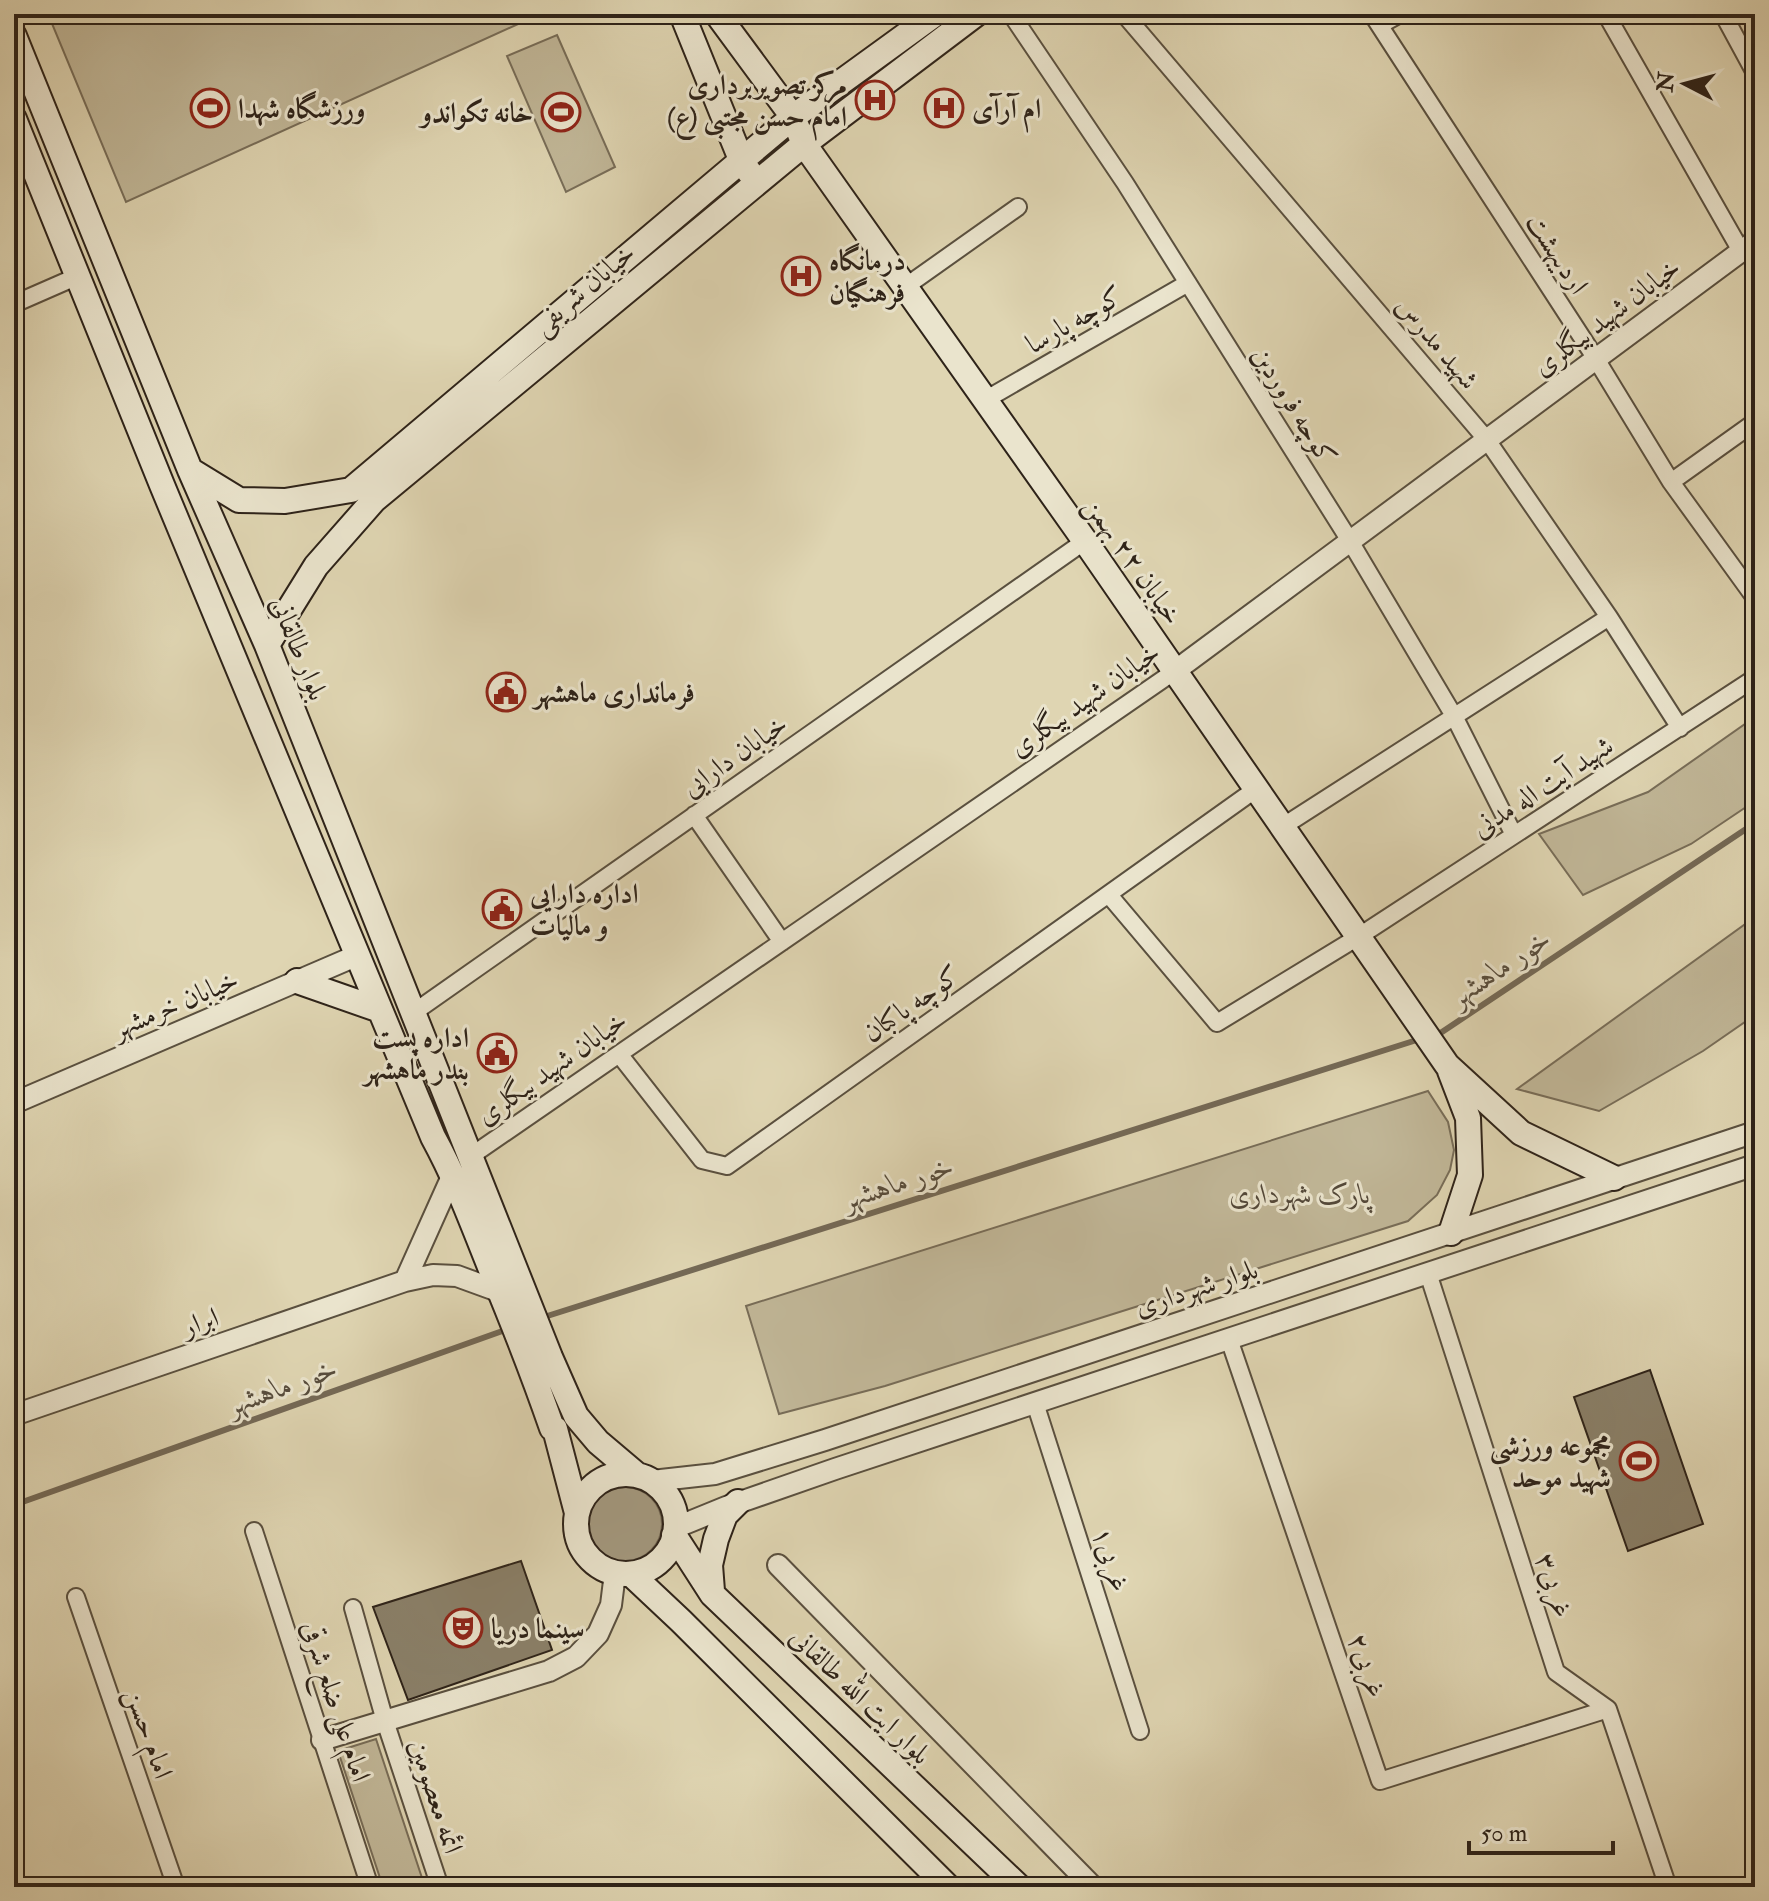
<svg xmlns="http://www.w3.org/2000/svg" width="1769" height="1901" font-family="'IM FELL Double Pica',Amiri,serif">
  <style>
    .green { fill: #c1b798; stroke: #786d58; stroke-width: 2 }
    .water { fill: #a3987e; stroke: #746956; stroke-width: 2 }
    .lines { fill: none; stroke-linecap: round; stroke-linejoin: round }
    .stream { stroke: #746956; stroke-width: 6 }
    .building { fill: #8a8069; stroke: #2e2319; stroke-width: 2 }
    .minor-casing { stroke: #5a503f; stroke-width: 20 }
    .tertiary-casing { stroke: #5a503f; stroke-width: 24 }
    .secondary-casing { stroke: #2e2319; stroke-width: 28 }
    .minor { stroke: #eae4cd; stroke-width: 16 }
    .tertiary { stroke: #eae4cd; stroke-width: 20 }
    .secondary { stroke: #eae4cd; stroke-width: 24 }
    .labels { text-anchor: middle; stroke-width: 6; stroke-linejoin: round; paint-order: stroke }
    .poi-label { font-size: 28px; font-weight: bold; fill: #2e2319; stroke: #eae4cd; text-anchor: start }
    .street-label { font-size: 28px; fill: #2e2319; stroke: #eae4cd }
    .park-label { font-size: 28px; font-style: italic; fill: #534839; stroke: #eae4cd }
    .water-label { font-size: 30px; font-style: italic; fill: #574c3c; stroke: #eae4cd }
  </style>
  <rect width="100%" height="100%" fill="#dfd5b2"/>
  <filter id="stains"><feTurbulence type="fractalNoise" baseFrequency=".0025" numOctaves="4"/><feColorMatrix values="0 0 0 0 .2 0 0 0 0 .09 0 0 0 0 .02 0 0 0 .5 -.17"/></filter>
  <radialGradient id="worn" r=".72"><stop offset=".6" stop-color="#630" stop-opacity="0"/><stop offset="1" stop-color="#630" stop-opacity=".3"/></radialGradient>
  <!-- green -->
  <path class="green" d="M48,14h492l-414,188z
    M557,35l58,132 -49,25 -59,-136z
    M1755,717v84l-64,43 -108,51 -44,-61 109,-42z
    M1755,917v98l-52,36 -104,60 -82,-22z
    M1428,1091l20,31 6,28 -4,20 -13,25 -29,26 -523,165 -106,28 -33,-108z
    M376,1739l49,148h-42l-45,-136z"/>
  <!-- water -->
  <path class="water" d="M588 1524a37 37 0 1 1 74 0a37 37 0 1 1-74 0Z"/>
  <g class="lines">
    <!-- stream -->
    <path class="stream" d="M1433,1035l9,-3 313,-209
      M541,1318l882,-280
      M14,1505l494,-176"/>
  </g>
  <!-- building -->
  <path class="building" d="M1650,1370l53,154 -75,27 -54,-154z
    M521,1561l31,89 -144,50 -35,-93z"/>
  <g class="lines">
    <defs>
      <path id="minor" d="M1011,14l114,169 225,358 104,175 60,119
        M1124,14l363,426 122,177 71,111
        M1372,14l224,345 75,123 84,116
        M1606,14l135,237
        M1723,14l32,59
        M1380,25l20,-11
        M905,287l113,-80
        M14,304l64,-28
        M985,400l203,-117
        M1671,482l84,-60
        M694,815l88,127
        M1282,827l327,-210
        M1109,895l108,128 141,-86 397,-259
        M413,1013l672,-472
        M619,1054l83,106 25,6 529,-377
        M471,1156l704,-485
        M1428,1273l128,399 52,37 60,178
        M1229,1339l151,442 228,-72
        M1035,1403l105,328
        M254,1531l116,356
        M76,1597l100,290
        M353,1608l32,113 55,166"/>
      <path id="tertiary" d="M1175,671l580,-430
        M14,1103l344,-148
        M405,1281l48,-107
        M14,1415l391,-134 28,-6 24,1 44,16
        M652,1481l63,-7 110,-34 930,-308
        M677,1527l49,-20 109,-38 920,-304
        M778,1565l315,322
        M322,1740l227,-69 27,-14 22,-23 13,-29 4,-32"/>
      <path id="secondary" d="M682,14l60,148 8,11
        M717,14l76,103 11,27 281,397 362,524 74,68 93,45
        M14,36l176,434 77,175 283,712 26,59 22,26 39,33
        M14,119l148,366 271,652c23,42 39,85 57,130 22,53 43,106 62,161l3,1 22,84
        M190,470l49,30 46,1 66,-11 442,-373 142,-103
        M267,645l49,-79 58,-66 430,-356 172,-130
        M297,981l83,29
        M1450,1071l18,47 2,57 -19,58
        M576 1524a50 50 0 1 1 100 0a50 50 0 1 1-100 0Z
        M674,1535l38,59 307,293
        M631,1574l50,47 267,266
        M712,1591l-2,-26 6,-26 9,-24 13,-13"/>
    </defs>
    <!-- minor casing -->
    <use href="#minor" class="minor-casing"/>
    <!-- tertiary casing -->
    <use href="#tertiary" class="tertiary-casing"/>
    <!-- secondary casing -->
    <use href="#secondary" class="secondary-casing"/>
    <!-- minor -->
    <use href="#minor" class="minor"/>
    <!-- tertiary -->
    <use href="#tertiary" class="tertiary"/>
    <!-- secondary -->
    <use href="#secondary" class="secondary"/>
  </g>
  <!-- icons -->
  <defs>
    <symbol id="hospital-ring" viewBox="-11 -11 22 22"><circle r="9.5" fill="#eae4cd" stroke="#8f2418" stroke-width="1.5"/><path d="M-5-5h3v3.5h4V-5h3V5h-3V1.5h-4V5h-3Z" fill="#8f2418"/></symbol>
    <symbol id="stadium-ring" viewBox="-11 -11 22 22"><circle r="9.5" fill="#eae4cd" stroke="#8f2418" stroke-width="1.5"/><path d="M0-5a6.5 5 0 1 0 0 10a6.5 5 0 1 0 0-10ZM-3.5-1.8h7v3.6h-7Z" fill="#8f2418"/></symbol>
    <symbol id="civic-ring" viewBox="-11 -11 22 22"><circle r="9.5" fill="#eae4cd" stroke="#8f2418" stroke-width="1.5"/><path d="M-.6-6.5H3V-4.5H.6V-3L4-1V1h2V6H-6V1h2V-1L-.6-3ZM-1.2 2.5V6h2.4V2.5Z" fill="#8f2418"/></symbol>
    <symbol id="theatre-ring" viewBox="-11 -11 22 22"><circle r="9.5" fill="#eae4cd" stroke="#8f2418" stroke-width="1.5"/><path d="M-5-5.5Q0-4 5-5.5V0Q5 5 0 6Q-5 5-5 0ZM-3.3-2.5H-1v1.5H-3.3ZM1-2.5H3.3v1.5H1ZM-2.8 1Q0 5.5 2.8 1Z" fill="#8f2418"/></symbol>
  </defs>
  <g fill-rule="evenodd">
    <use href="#hospital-ring" x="853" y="78" width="44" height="44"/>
    <use href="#stadium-ring" x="188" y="86" width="44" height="44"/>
    <use href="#hospital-ring" x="922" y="86" width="44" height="44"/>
    <use href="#stadium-ring" x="539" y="90" width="44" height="44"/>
    <use href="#hospital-ring" x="779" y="254" width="44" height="44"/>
    <use href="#civic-ring" x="484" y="670" width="44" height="44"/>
    <use href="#civic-ring" x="480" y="887" width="44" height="44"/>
    <use href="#civic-ring" x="475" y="1031" width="44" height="44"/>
    <use href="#stadium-ring" x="1617" y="1439" width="44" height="44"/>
    <use href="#theatre-ring" x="441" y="1606" width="44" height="44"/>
  </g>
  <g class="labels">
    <!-- poi labels -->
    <g class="poi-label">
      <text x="847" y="94" text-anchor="end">مرکز تصویربرداری<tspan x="847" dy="32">امام حسن مجتبی (ع)</tspan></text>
      <text x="238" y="118">ورزشگاه شهدا</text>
      <text x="972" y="118">ام آرآی</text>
      <text x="533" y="122" text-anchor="end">خانه تکواندو</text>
      <text x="829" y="270">درمانگاه<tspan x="829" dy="32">فرهنگیان</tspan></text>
      <text x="534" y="702">فرمانداری ماهشهر</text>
      <text x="530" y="903">اداره دارایی<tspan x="530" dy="32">و مالیات</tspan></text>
      <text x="469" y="1047" text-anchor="end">اداره پست<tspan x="469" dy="32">بندر ماهشهر</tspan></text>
      <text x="1611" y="1455" text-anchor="end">مجموعه ورزشی<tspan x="1611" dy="32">شهید موحد</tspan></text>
      <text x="491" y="1638">سینما دریا</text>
    </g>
    <!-- street labels -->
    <g class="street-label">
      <text transform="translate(1558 253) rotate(57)" y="10">اردیبهشت</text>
      <text transform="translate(583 288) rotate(-40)" y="10">خیابان شریفی</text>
      <text transform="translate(1606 316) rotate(-37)" y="10">خیابان شهید بیگلری</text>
      <text transform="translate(1074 319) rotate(-30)" y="10">کوچه پارسا</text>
      <text transform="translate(1438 342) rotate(50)" y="10">شهید مدرس</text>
      <text transform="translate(1295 405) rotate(58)" y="10">کوچه فروردین</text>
      <text transform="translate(1134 560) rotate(55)" y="10">خیابان ۲۲ بهمن</text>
      <text transform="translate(300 648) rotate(68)" y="10">بلوار طالقانی</text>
      <text transform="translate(1084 699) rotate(-35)" y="10">خیابان شهید بیگلری</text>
      <text transform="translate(734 755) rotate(-35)" y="10">خیابان دارایی</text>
      <text transform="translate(1542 786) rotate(-33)" y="10">شهید آیت اله مدنی</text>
      <text transform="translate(175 1003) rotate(-23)" y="10">خیابان خرمشهر</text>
      <text transform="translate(911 1003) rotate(-35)" y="10">کوچه پاکبان</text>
      <text transform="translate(551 1067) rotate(-35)" y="10">خیابان شهید بیگلری</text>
      <text transform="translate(1196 1287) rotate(-18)" y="10">بلوار شهرداری</text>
      <text transform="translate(200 1321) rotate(-19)" y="10">ابرار</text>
      <text transform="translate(1112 1559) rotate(72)" y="10">۱غربی</text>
      <text transform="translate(1555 1585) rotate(72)" y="10">۳غربی</text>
      <text transform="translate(1368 1665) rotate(71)" y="10">۲غربی</text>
      <text transform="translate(861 1695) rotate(44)" y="10">بلوار ایت الله طالقانی</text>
      <text transform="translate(337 1701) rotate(72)" y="10">امام علی ضلع شرقی</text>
      <text transform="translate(150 1733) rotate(71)" y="10">امام حسن</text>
      <text transform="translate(437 1796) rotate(72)" y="10">ائمه معصومین</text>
    </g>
    <!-- park labels -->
    <g class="park-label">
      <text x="1300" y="1203">پارک شهرداری</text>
    </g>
    <!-- water labels -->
    <g class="water-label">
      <text transform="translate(1500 967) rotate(-34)" y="10">خور ماهشهر</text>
      <text transform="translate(898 1182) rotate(-18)" y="10">خور ماهشهر</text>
      <text transform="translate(282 1386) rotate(-20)" y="10">خور ماهشهر</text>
    </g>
  </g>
  <!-- margin -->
  <rect width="1769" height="1901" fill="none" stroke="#dfd5b2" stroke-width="48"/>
  <rect x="16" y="16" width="1737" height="1869" fill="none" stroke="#2e2319" stroke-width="4"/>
  <rect x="24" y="24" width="1721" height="1853" fill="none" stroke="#2e2319" stroke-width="2"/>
  <!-- north arrow -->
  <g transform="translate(1685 84) rotate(276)" stroke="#eae4cd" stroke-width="6" paint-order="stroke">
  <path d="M0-6L14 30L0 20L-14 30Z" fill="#2e2319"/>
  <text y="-12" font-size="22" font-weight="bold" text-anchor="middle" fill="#2e2319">N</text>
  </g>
  <!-- scale -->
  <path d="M1469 1841v12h144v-12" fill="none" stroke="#2e2319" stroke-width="4"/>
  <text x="1481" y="1841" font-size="24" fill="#2e2319" stroke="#eae4cd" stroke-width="6" paint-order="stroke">50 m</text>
  <rect width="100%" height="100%" filter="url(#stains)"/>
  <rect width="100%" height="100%" fill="url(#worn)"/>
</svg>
